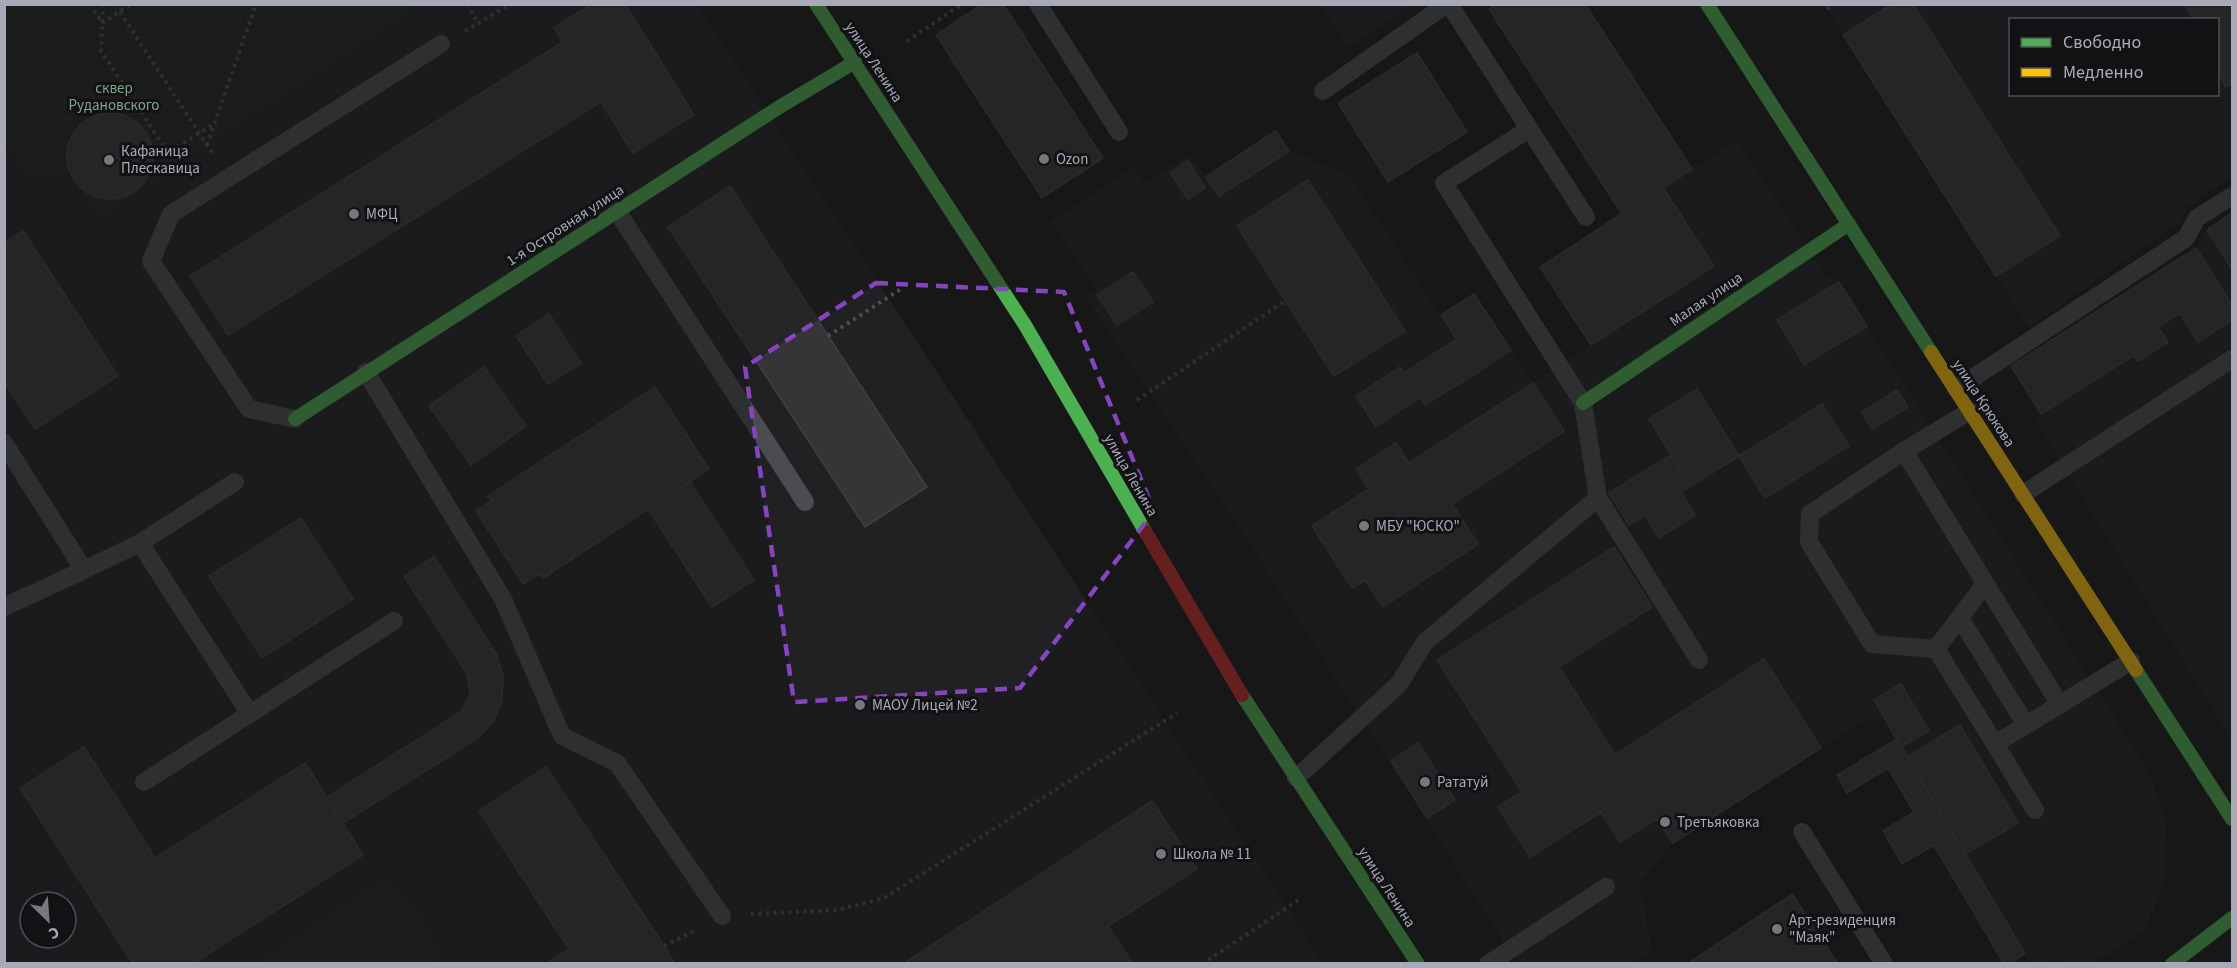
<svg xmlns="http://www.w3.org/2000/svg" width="2237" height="968" font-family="'Source Sans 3',sans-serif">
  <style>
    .built { fill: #212124; fill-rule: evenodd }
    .green { fill: #1d2520 }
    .building { fill: #353537; stroke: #404044; stroke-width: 1.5 }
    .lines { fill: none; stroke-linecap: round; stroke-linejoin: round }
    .path { stroke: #4d4d52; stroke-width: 4; stroke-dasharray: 3 4.5; stroke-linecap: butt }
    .lane { stroke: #4b4c51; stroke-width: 18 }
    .fast { stroke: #4caf50; stroke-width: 14 }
    .slow { stroke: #ffc107; stroke-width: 14 }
    .jam { stroke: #c62828; stroke-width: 14 }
    .marked { fill: none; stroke: #8445be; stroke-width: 4.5; stroke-dasharray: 12 8; stroke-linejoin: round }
    .poi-dot { fill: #757781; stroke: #121114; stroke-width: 2 }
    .labels { text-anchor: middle; stroke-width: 6; stroke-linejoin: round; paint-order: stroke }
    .street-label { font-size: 15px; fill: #a8aab9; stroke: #121114 }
    .park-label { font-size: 15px; fill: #7ea587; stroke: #121114 }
    .poi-label { font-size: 15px; fill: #a8aab9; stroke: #121114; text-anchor: start }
  </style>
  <rect width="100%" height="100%" fill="#171718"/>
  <!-- built -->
  <path class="built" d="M419,5h278l626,958h-1318l-1,-818 20,29 44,2 139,-31zM30,902h36v36h-36z
    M1320,5h90l-62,43z
    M1824,5h408v172l-44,29 -7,16 -152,105zM2010,20h208v74h-208z
    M1276,131l13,20 58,23 131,197 33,-21 22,33 58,-38 -51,-78 197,-127 87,135 15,7 307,485 18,46 3,35 -4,38 -19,45 -51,32h-27l-9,-4 -8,4h-19l-146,-244 -20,2 -191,122 -34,38 13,71 -18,11h-116l-306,-478 -126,-188 11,-8 -46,-67 82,-56 12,18 43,-29 18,22z
    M2232,213v527l-197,-320 6,-6 -30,-48 185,-118 11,-18z"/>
  <!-- green -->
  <path class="green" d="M4,5l1,-1 414,1 -319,211 -32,-40 -44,-2 -19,-29z
    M390,881c19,13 46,53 50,76l-5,6h-179l119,-78z"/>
  <!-- building -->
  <path class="building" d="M592,4h33l69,111 -61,38 -32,-51 -373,233 -38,-59 373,-234 -9,-14z
    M982,4h21l100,154 -61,40 -106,-163z
    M1496,4h89l107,165 -29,19 51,78 -123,79 -51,-78 82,-53 -133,-205z
    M1892,4h21l147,232 -64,40 -153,-241z
    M2185,4h47v80l-7,3 -7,-16v-51h-25z
    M1417,53l50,79 -79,50 -50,-79z
    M67 156a43 43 0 1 1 86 0a43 43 0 1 1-86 0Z
    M1276,131l13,20 -70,45 -14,-19z
    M1188,161l17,27 -17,11 -18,-26z
    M1308,180l97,151 -71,45 -97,-150z
    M730,186l197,301 -62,40 -197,-300z
    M2232,213v56l-25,-39z
    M23,231l95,145 -83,53 -31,-47v-139z
    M2196,248l36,57v15l-34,22 -18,-29 -22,14 10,15 -30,19 -4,-6 -93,59 -30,-48z
    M1133,272l20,30 -36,23 -20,-30z
    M1839,282l28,44 -63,39 -27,-45z
    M1474,294l37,56 -33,22 -37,-57z
    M549,314l32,49 -33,21 -32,-48z
    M1457,339l21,33 -53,33 -5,-8 -44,30 -20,-31 44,-29 4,6z
    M484,367l42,59 -55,39 -42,-59z
    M1533,383l31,48 -112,73 26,40 -95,63 -18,-27 -13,8 -40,-62 57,-37 -13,-20 40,-26 13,20z
    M655,387l54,82 -166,109 -4,-4 -16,10 -47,-73 16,-11 -4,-4z
    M1697,389l42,67 -48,30 -42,-67z
    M1897,390l11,17 -36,22 -10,-17z
    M1822,404l27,42 -84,52 -26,-42z
    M1671,455l20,31 -10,6 14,23 -36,23 -14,-23 -16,10 -20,-32z
    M690,482l64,98 -42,27 -64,-98z
    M301,518l52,81 -91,59 -53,-82z
    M1614,547l38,60 -93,60 56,88 149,-96 57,89 -148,95 -16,-24 -37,23 -19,-30 -71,45 -32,-50 24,-15 -85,-132z
    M434,557l63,98 6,22 -1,23 -8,21 -16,17 -135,85 -16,-26 134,-85 9,-18 -3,-20 -63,-98z
    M1901,684l28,47 -28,16 -27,-47z
    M1960,725l58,98 -53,31 -58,-97z
    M1897,739l128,215 -17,10h-4l-70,-119 -32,19 -19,-33 31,-19 -26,-44 -41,25 -10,-18z
    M1418,743l37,57 -28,18 -36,-57z
    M84,747l130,203 -20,14h-61l-113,-176z
    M305,763l58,92 -149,95 -59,-92z
    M546,767l118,179 11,18h-129l23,-15 -90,-138z
    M1152,801l45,68 -89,57 25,38h-230z
    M1792,894l46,70h-151z"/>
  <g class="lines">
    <!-- path -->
    <path class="path" d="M90,4l12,19 29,-19
      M103,4l-2,47 67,102 47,-30
      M467,4l12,20
      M1827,9l7,-5
      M120,12l93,142
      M465,31l46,-27
      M907,41l55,-37
      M207,145l49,-141
      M828,336l73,-47
      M1137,400l148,-99
      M751,914l86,-4 47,-12 293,-185
      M664,946l32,-16
      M1202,964l98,-65"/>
    <!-- lane -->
    <path class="lane" d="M1038,4l81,128
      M1449,4l137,213
      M1323,91l124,-87
      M617,211l188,291
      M366,372l137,227 59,137 55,27 105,153
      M1956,389l230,-151 11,-20 35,-22
      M1970,411l-66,40 156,254
      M295,419l-46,-10 -98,-148 20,-47 270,-170
      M4,443l80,127 56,-27 110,171
      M1904,451l-94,63 -1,28 63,102 64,5 59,95
      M2023,494l209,-135
      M1598,498l101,162
      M140,543l95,-61
      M4,607l80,-37
      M1960,618l66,107
      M1936,649l49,-65
      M1296,778l103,-94 26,-42 173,-144 -15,-95 -139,-220 85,-54
      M144,782l250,-161
      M2035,810l-40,-66 136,-83
      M1802,832l82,132
      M1488,964l118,-77"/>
    <!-- fast -->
    <path class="fast" d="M816,4l209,321 120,206
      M1707,4l224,348
      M1583,403l266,-179
      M295,419l486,-313 74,-44
      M2136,670l96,149
      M1242,695l176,269
      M2172,964l60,-46"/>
    <!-- slow -->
    <path class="slow" d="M1931,352l205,318"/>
    <!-- jam -->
    <path class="jam" d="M1145,531l97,164"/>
  </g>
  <!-- marked area -->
  <path d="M0 0H2237V968H0ZM876,283l188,9 90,219 -134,177 -226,14 -49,-335z" fill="#171718" fill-opacity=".55" fill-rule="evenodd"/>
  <path class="marked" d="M876,283l188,9 90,219 -134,177 -226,14 -49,-335z"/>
  <!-- markers -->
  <g class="poi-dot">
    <circle cx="1044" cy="159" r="6"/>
    <circle cx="109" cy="160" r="6"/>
    <circle cx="354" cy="214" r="6"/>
    <circle cx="1364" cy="526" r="6"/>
    <circle cx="860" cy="705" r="6"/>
    <circle cx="1425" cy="782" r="6"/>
    <circle cx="1665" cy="822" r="6"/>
    <circle cx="1161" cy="854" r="6"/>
    <circle cx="1777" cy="929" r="6"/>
  </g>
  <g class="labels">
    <!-- street labels -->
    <g class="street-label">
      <text transform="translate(874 62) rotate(57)" y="5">улица Ленина</text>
      <text transform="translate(565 225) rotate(-33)" y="5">1-я Островная улица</text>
      <text transform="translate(1706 299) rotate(-34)" y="5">Малая улица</text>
      <text transform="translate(1984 403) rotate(57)" y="5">улица Крюкова</text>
      <text transform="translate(1131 475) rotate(60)" y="5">улица Ленина</text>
      <text transform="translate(1387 887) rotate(57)" y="5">улица Ленина</text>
    </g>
    <!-- park labels -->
    <g class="park-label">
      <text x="114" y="93">сквер<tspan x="114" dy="17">Рудановского</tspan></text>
    </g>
    <!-- poi labels -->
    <g class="poi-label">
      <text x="121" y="156">Кафаница<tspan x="121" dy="17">Плескавица</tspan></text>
      <text x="1056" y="164">Ozon</text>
      <text x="366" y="219">МФЦ</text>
      <text x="1376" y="531">МБУ "ЮСКО"</text>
      <text x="872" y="710">МАОУ Лицей №2</text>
      <text x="1437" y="787">Рататуй</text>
      <text x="1677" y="827">Третьяковка</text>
      <text x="1173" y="859">Школа № 11</text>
      <text x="1789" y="925">Арт-резиденция<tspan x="1789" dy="17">"Маяк"</tspan></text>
    </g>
  </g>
  <!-- border -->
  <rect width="2237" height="968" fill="none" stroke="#a8aab9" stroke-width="12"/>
  <!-- legend -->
  <rect x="2009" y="18" width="210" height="78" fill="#121114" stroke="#4e4e56" stroke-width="1.5"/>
  <rect x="2021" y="38" width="30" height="9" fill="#4caf50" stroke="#4e4e56" stroke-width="1.5"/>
  <text x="2063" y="48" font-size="18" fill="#a8aab9">Свободно</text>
  <rect x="2021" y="68" width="30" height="9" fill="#ffc107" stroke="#4e4e56" stroke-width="1.5"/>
  <text x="2063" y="78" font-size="18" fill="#a8aab9">Медленно</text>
  <!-- north arrow -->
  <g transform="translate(48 920) rotate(155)"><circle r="28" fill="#121114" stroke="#4e4e56" stroke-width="1.5"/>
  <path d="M0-4.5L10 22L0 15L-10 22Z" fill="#757781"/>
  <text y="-9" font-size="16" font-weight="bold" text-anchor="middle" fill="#a8aab9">С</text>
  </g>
</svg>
